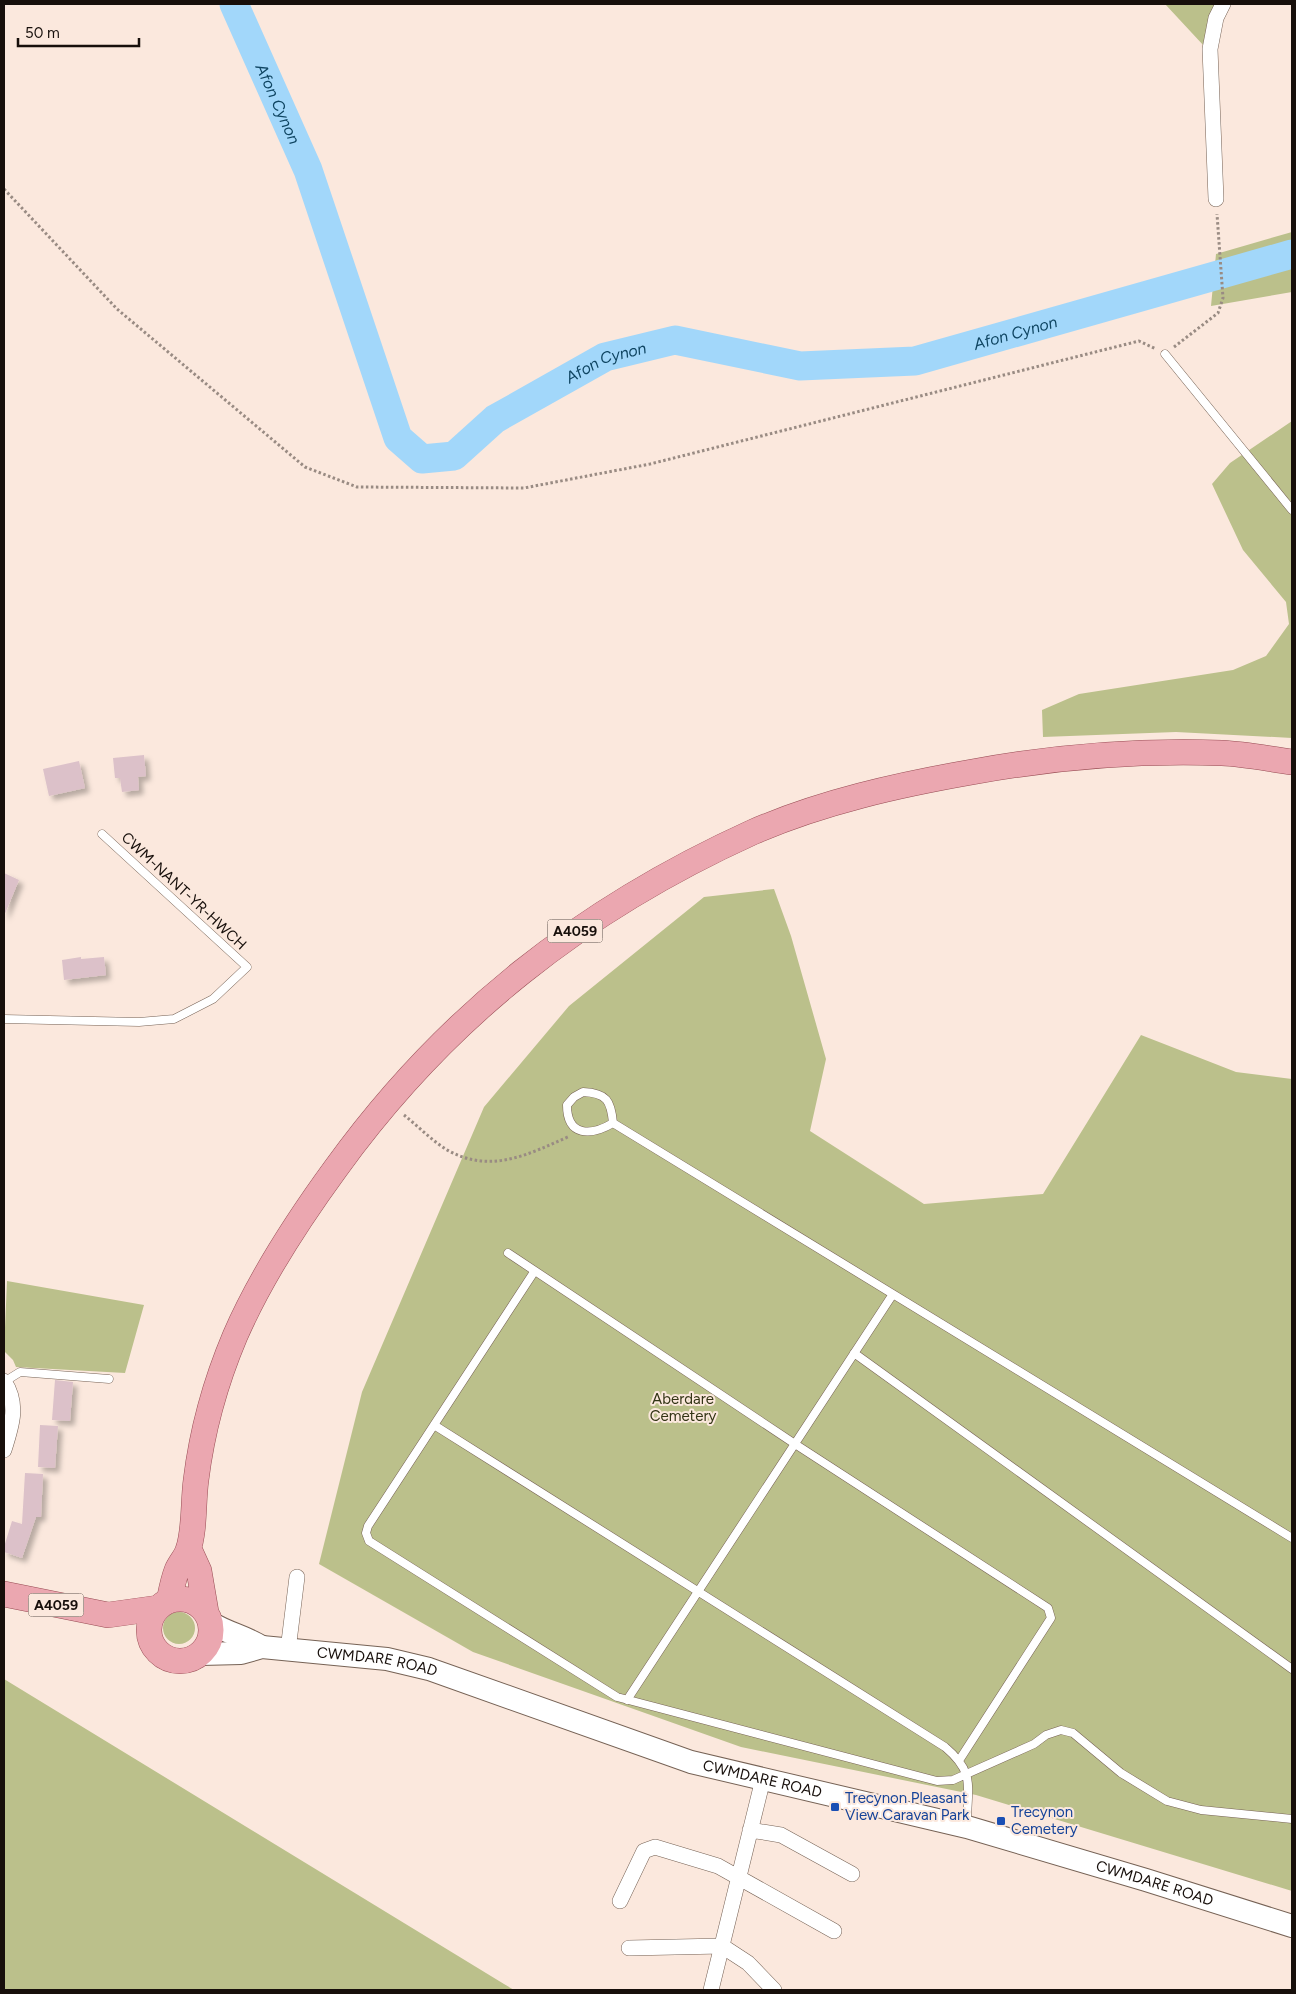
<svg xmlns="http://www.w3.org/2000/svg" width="1296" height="1994" font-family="Figtree,sans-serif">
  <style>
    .green { fill: #bbc08b }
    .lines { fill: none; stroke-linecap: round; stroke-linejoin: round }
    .river { stroke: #a2d7fa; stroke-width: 29 }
    .building { fill: #dcc1c9; filter: url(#shadow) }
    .lane-casing { stroke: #766255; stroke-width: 9 }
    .street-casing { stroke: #766255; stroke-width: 16 }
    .secondary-casing { stroke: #766255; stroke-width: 24 }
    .primary-casing { stroke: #984c54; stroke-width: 26 }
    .path { stroke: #998b83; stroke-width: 3; stroke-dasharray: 2.5 2.5; stroke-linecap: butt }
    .lane { stroke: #fff; stroke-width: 8 }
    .street { stroke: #fff; stroke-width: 15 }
    .secondary { stroke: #fff; stroke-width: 22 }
    .primary { stroke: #eba7b0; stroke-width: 25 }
    .transit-dot { fill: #1a4fb4; stroke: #fbe8dd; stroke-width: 2 }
    .labels { text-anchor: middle; stroke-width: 4; stroke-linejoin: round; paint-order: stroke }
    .shield { fill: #fbe8dd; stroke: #5b504a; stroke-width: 1 }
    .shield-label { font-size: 14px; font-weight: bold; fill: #170f0b }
    .street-label { font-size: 15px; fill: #170f0b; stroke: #fbe8dd }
    .park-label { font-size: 15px; fill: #323415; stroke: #fbe8dd }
    .transit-label { font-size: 15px; fill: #164399; stroke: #fbe8dd; text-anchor: start }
    .water-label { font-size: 16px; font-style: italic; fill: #0f4562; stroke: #fbe8dd }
  </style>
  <defs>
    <filter id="shadow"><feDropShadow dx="4.5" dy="4.5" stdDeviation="2.5" flood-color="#0004"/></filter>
  </defs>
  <rect width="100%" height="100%" fill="#fbe8dd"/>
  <!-- green -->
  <path class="green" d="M1165,4h51l-12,42z
    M1292,232v60l-81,14 5,-52z
    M1292,421v317l-116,-6 -133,5 -1,-27 37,-16 154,-24 33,-14 23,-32 -3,-22 -43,-52 -31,-66 18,-21z
    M774,889l17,47 35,123 -16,72 114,73 119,-10 98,-159 95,37 56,7v812l-316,-96 -235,-48 -268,-95 -154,-88 43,-172 122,-285 85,-101 135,-109z
    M7,1281l137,24 -19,68 -109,-6 -3,-7 -9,-9z
    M163 1628a16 16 0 1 1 32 0a16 16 0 1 1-32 0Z
    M4,1679l500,305 10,6h-510z"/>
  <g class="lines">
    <!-- river -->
    <path class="river" id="s1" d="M234,4l74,166 90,268 24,21 32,-3 41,-37 110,-62 70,-17 125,26 115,-5 377,-107"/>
  </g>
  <!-- building -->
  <path class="building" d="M144,755l2,21 -8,1 1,13 -17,2 -2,-14h-5l-2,-20z
    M79,761l6,27 -36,8 -6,-27z
    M4,873l15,7 -15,36z
    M81,957v2l23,-2 2,18 -42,5 -2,-20z
    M55,1380l18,2 -3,39 -18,-1z
    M40,1425l18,1 -3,42 -17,-1z
    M25,1473l18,1 -2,43h-5l-14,41 -18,-6v-5l8,-26 10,3z"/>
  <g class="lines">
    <defs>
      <path id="lane" d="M1165,354l127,156
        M4,1019l135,3 35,-3 39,-20 34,-32 -145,-133
        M583,1092c24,1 28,9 30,31 -22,13 -46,14 -46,-18l7,-8z
        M613,1123l679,415
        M508,1253l287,191 253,164 3,10 -91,141
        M534,1272l-166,254 -2,7 3,8 248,156 320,84 16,-1 81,-36 12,-9 15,-5 12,3 48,40 46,28 34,9 91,9
        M854,1353l438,316
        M4,1382l16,-10 89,7
        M434,1425l511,322c31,26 22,40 22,77
        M627,1700l266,-406"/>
      <path id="street" d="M1216,199l-6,-150 6,-31 7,-14
        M4,1381c15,23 8,44 0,69
        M288,1650l9,-73
        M750,1830l31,5 71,39
        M620,1901l24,-50 11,-4 63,19 116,65
        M629,1948l93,-2 26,17 26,27
        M711,1990l52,-211"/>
      <g id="secondary">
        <path d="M211,1623c16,10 35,14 51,24"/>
        <path id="s2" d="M201,1654l40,-1 21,-6 125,12 42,10 262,93 276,65 179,53 146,46"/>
      </g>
      <path id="primary" d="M189,1549l10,22 7,41
        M4,1594l104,21 50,-7
        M149 1630a31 31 0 1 1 62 0a31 31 0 1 1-62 0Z
        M169,1601c2,-10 4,-21 8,-31 3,-7 9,-13 11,-20 7,-19 5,-49 8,-70 6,-49 20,-99 39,-144 26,-60 63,-116 101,-168 109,-151 247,-259 417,-336 69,-30 145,-47 219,-60 82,-15 167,-22 250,-19 23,1 47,6 70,9"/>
    </defs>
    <!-- lane casing -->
    <use href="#lane" class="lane-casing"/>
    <!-- street casing -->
    <use href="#street" class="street-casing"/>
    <!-- secondary casing -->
    <use href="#secondary" class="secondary-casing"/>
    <!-- primary casing -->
    <use href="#primary" class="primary-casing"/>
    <!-- path -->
    <path class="path" d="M4,189l113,120 188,158 52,20 167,1 126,-24 489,-123 17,8
      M1174,347l44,-34 5,-15 -6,-84
      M404,1115c14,11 29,27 45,36 43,23 80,3 121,-15"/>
    <!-- lane -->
    <use href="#lane" class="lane"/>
    <!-- street -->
    <use href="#street" class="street"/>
    <!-- secondary -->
    <use href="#secondary" class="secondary"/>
    <!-- primary -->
    <use href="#primary" class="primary"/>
  </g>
  <!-- markers -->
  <g class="transit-dot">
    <rect x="830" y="1802" width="10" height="10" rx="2.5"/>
    <rect x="996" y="1816" width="10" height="10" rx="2.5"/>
  </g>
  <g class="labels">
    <!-- shield labels -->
    <g class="shield">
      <rect x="547.5" y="919.5" width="55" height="23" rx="4"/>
      <rect x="28.5" y="1593.5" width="55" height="23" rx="4"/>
    </g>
    <g class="shield-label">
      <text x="575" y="936">A4059</text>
      <text x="56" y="1610">A4059</text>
    </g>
    <!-- street labels -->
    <g class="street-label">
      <text transform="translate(184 891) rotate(43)" y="5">CWM-NANT-YR-HWCH</text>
      <text dy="5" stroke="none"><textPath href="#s2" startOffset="178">CWMDARE ROAD</textPath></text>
      <text dy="5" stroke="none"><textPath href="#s2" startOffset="582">CWMDARE ROAD</textPath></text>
      <text dy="5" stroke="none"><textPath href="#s2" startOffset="988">CWMDARE ROAD</textPath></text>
    </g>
    <!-- park labels -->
    <g class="park-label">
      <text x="683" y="1404">Aberdare<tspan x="683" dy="17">Cemetery</tspan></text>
    </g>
    <!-- transit labels -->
    <g class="transit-label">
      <text x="845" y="1803">Trecynon Pleasant<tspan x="845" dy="17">View Caravan Park</tspan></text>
      <text x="1011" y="1817">Trecynon<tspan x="1011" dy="17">Cemetery</tspan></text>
    </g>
    <!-- water labels -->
    <g class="water-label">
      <text dy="6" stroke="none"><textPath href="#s1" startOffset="109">Afon Cynon</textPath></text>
      <text dy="6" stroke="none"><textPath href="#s1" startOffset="1129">Afon Cynon</textPath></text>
      <text dy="6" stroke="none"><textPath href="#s1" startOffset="709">Afon Cynon</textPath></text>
    </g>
  </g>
  <!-- border -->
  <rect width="1296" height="1994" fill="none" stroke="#170f0b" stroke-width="10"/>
  <!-- scale -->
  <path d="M18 38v8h121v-8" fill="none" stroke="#170f0b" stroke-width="2.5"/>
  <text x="25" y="38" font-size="15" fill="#170f0b" stroke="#fbe8dd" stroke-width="4" paint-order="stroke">50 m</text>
</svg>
